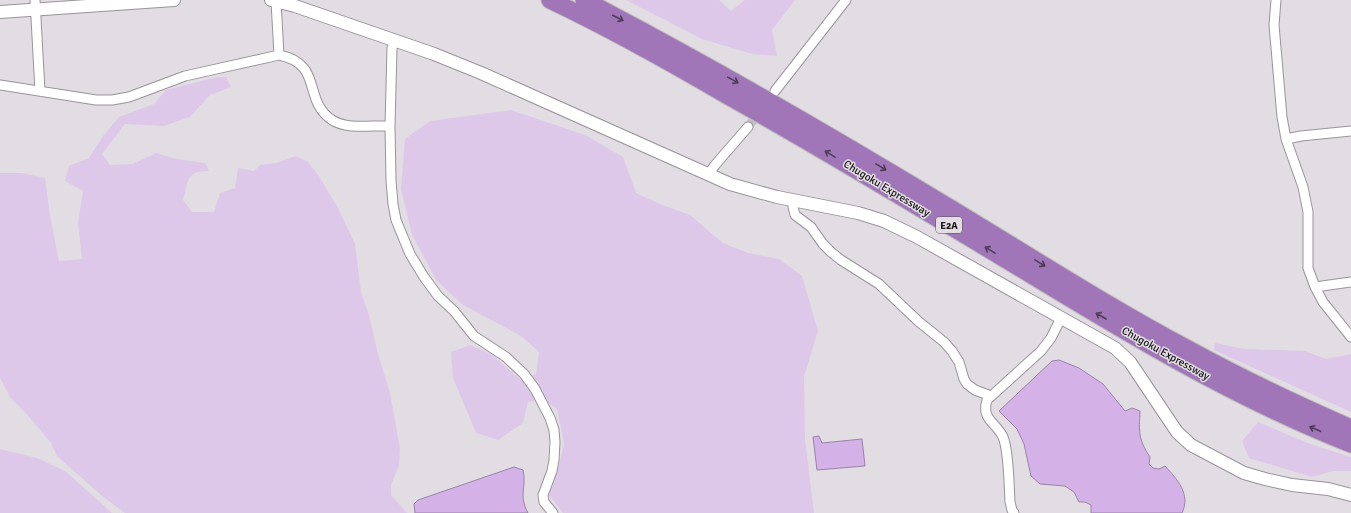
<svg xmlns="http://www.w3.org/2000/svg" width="1351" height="513" font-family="Signika,sans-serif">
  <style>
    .green { fill: #dec8ea }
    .water { fill: #d4b1e7; stroke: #9b82a9 }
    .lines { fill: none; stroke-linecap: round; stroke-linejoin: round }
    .minor-tunnel { stroke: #c3bfc4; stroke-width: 9; stroke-dasharray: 9 4.5; stroke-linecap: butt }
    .minor-casing { stroke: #98949a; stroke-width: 11 }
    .tertiary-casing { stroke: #98949a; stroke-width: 14 }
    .motorway-casing { stroke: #bebdbe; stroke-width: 19 }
    .minor { stroke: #fff; stroke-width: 9 }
    .tertiary { stroke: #fff; stroke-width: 12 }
    .motorway { stroke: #a176b8; stroke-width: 17 }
    .oneway { stroke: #4e3c57 }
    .labels { text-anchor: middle; stroke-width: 3; stroke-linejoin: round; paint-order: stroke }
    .shield { fill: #e1dde3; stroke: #545154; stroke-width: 1 }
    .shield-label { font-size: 10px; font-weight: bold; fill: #171517 }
    .street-label { font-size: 11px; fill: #171517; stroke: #e1dde3 }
  </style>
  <rect width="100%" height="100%" fill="#e1dde3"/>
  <!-- green -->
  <path class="green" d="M626,0h93l12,11 14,-11h50l-23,30 5,26 -25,-2 -50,-15z
    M217,77h9l5,10 -21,8 -20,22 -26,9 -39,-2 -23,30 8,11 23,-1 23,-11 20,6 29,4 4,8c-23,-1 -21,11 -26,29l9,12h22l6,-19 15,-5 3,-20 16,3 6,-6 16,-2 20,-7 12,6 11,14 19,32 17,36 6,48 8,23 9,39 12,39 10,56 -1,16 -8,20v10l16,18h-282l-24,-18 -44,-39 -6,-13 -27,-32 -14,-14 -10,-19v-205h22l23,5 5,38 9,45 23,-2 -4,-36 5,-32 -18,-10 4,-15 20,-8 14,-22 16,-19 35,-13 12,-14z
    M511,110l74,25 38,22 13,36 24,11 30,11 33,28 25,10 31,6 23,17 16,55 -14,45 1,63 9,74h-251l-14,-18 9,-25 6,-27 -7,-34 -14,-10 -15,3 -5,21 -25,17 -22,-7 -23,-55 -2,-26 19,-7 21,9 29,25 16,-5 3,-22 -18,-16 -58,-31 -26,-24 -25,-46 -11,-46 4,-50 25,-18z
    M1215,343l30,6 60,2 21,8 25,-5v58l-137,-62z
    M1258,422l52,22 41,13v14h-18l-21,6 -63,-19 -7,-17z
    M0,449l37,9 28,13 47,42h-112z"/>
  <!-- water -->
  <path class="water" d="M1059,360l20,8 24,16 22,27 7,-3 8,3c-1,21 -2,28 10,46l-1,7 4,4 6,1 6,-3c12,13 26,28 17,47h-91v-8l-6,-3h-6l-5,-10 -9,-6 -25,-2 -9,-8 -7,-32 -7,-15 -18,-18 53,-50z
    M819,436l3,7 40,-4 3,27 -48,4 -4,-33z
    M514,467l9,3c4,18 -5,24 5,43h-113l-1,-9 4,-4z"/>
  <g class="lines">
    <!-- minor-tunnel -->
    <path class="minor-tunnel" d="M748,127l13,-17"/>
    <defs>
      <path id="minor" d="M35,0l5,91
        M1276,0l-2,25 8,92 4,22 17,48 5,25v56l7,19 8,15 28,35
        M276,1l3,54
        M395,40l-3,8 -2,78 1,55 2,23 3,16 14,34 14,23 14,19 16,15 20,25 32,21 18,17 11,15 15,29 4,12 1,12 -1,18 -2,11 -9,24 1,7 9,11
        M0,85l96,15h16l17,-3 56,-21 94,-21c45,9 23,45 53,65 16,10 39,5 58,6
        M775,91l71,-91
        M1286,139l15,-3 50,-5
        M708,175l7,-10 33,-38
        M794,200l-1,7 2,8 16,12 12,17 8,8 10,8 38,24 39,37 26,21 8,9 7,11 5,17 3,5 8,6 16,6
        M1315,287l36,-5
        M1014,513l-2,-3 -2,-8c-1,-16 -1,-51 -7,-65 -7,-15 -22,-17 -16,-37l54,-49 10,-13 10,-20"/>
      <path id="tertiary" d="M271,0l24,6 139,48 47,19 249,111 47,13 81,16 26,8 33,16 198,111 15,14 47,70 14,13 53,28 21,6 27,6 36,4 23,6
        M0,12l174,-12"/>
      <path id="motorway" d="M550,0c61,29 120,62 178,96 95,53 189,110 282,166 110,67 221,135 341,182
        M584,0c123,64 242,133 361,205 80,48 160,100 243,144 53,29 108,55 163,79"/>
    </defs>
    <!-- minor casing -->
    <use href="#minor" class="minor-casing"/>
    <!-- tertiary casing -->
    <use href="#tertiary" class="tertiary-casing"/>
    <!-- motorway casing -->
    <use href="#motorway" class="motorway-casing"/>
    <!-- minor -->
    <use href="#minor" class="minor"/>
    <!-- tertiary -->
    <use href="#tertiary" class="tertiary"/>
    <!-- motorway -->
    <use href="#motorway" class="motorway"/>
  </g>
  <!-- one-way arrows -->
  <defs><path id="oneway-shaft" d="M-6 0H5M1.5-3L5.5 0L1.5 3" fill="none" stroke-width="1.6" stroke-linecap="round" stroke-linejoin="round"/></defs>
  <g class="oneway">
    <use href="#oneway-shaft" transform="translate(618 18) rotate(27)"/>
    <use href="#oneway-shaft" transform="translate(733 80) rotate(29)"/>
    <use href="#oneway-shaft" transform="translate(830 154) rotate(-149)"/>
    <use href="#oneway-shaft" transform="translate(881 167) rotate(31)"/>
    <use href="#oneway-shaft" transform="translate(990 250) rotate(-149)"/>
    <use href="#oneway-shaft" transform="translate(1040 263) rotate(31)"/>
    <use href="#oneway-shaft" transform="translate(1101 316) rotate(-150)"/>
    <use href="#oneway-shaft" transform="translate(1315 429) rotate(-157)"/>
  </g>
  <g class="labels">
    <!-- shield labels -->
    <rect class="shield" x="936" y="217" width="26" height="16" rx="3"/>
    <g class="shield-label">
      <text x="949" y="229">E2A</text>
    </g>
    <!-- street labels -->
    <g class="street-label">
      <text transform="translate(887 188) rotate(31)" y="4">Chugoku Expressway</text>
      <text transform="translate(1166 353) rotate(29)" y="4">Chugoku Expressway</text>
    </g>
  </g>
</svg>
